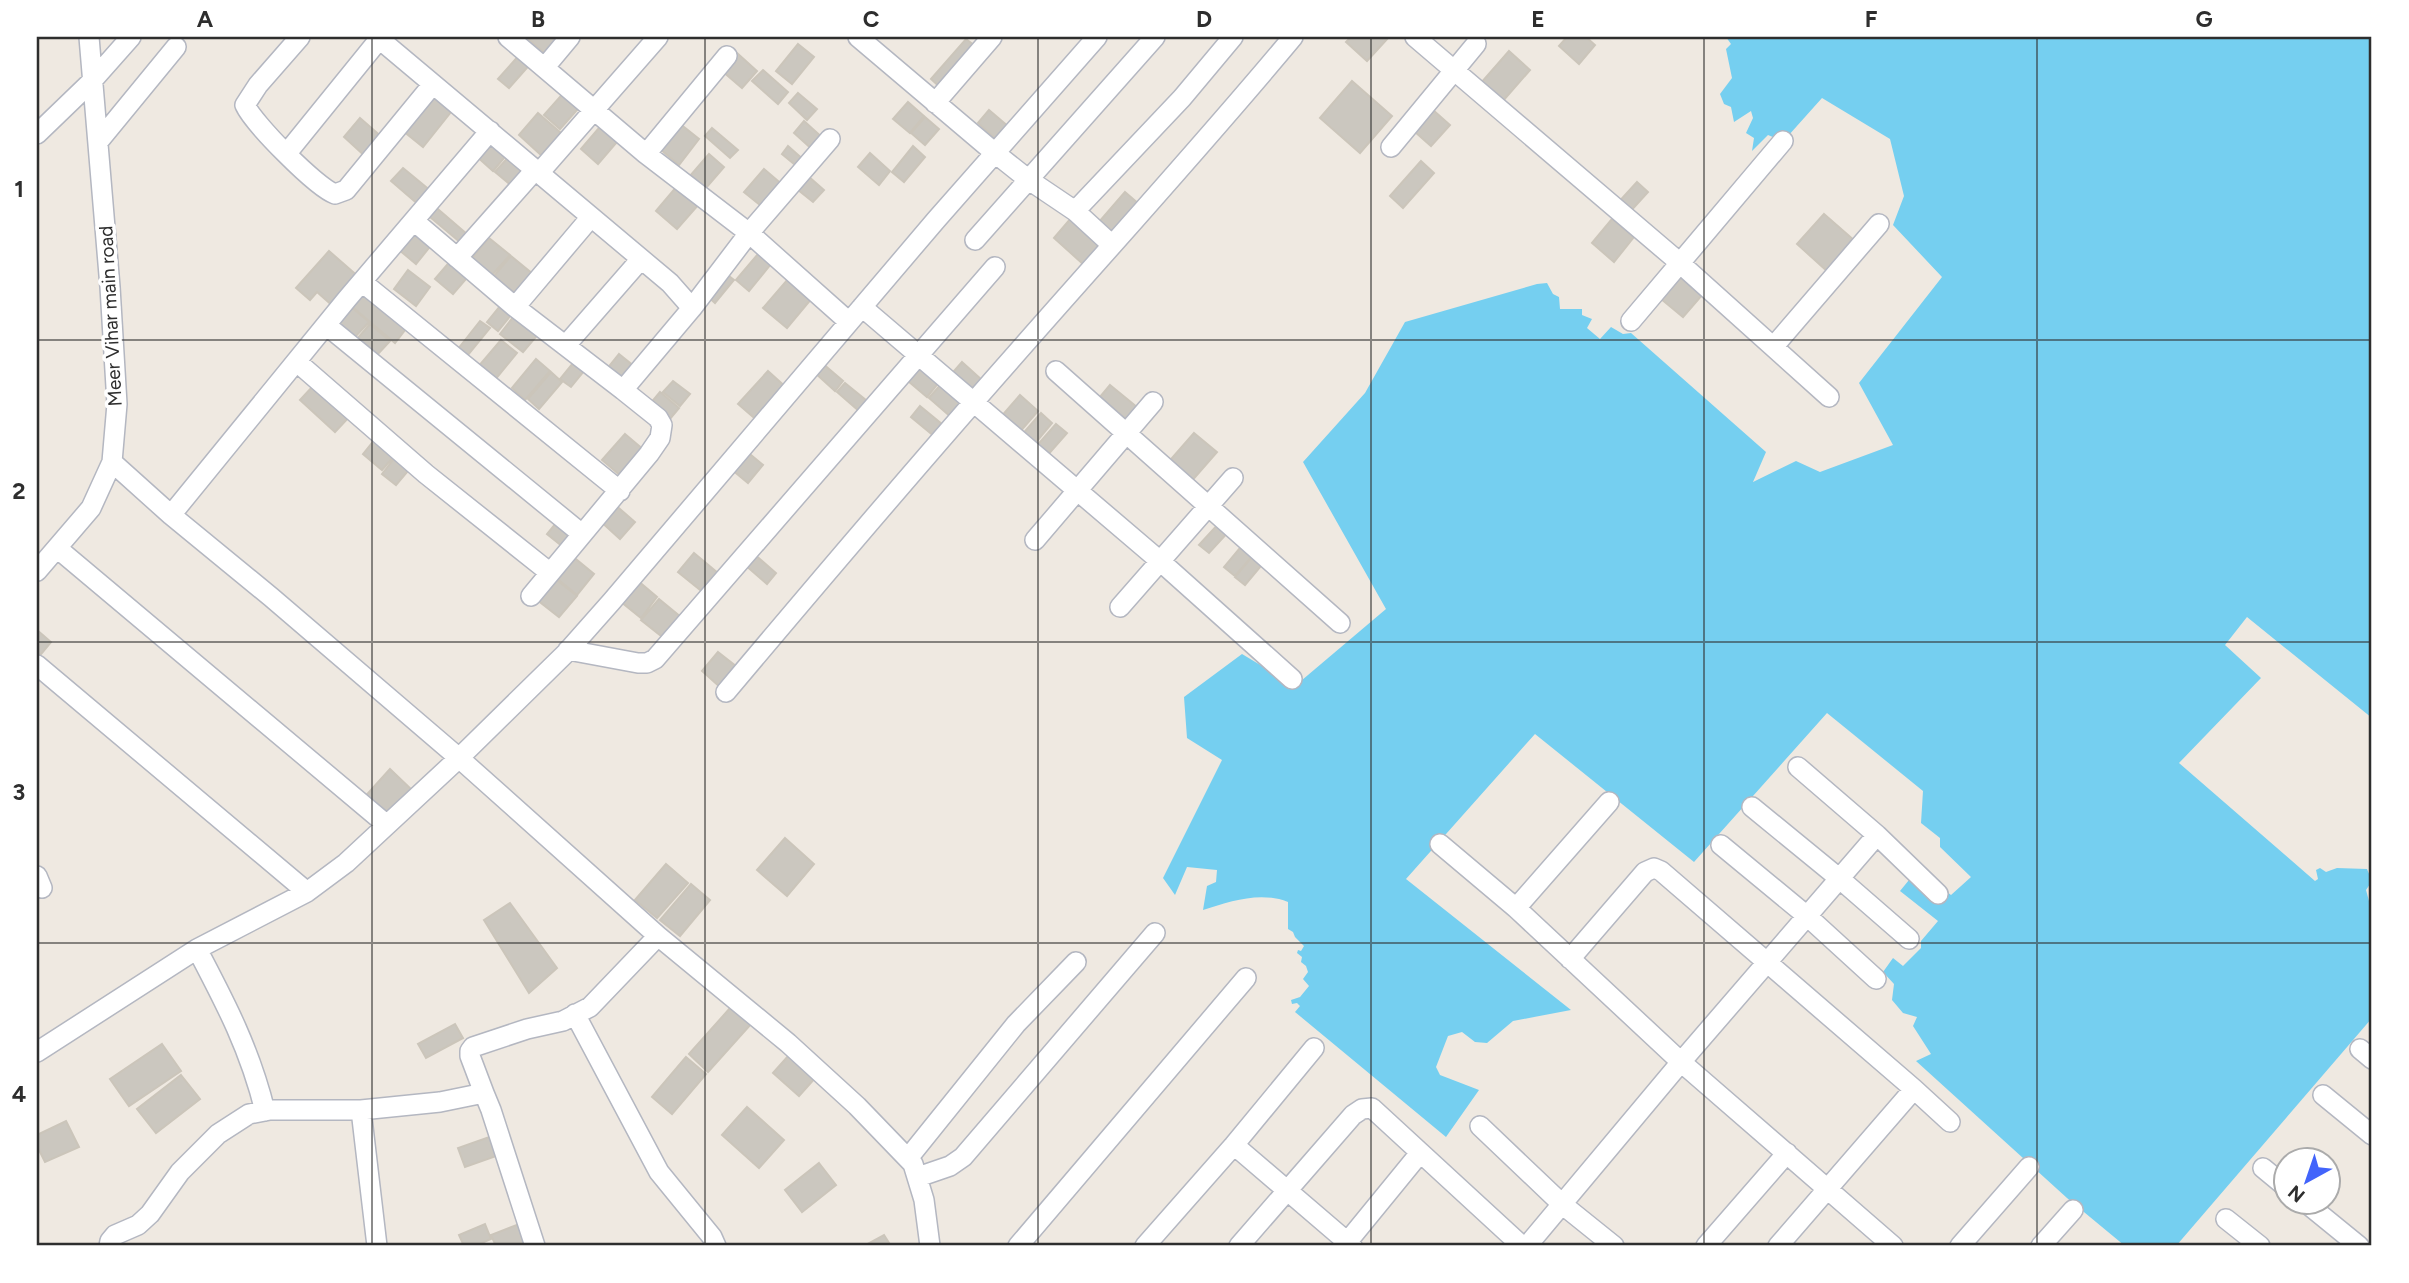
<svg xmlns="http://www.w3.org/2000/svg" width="2409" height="1283" font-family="Figtree,sans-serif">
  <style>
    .water { fill: #75cff0 }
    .building { fill: #cbc7bf; stroke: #cbc5ba; stroke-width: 2 }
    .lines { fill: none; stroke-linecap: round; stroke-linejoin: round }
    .minor-casing { stroke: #b4b7c1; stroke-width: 22 }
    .minor { stroke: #fff; stroke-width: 19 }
    .grid { fill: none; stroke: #2e2e2e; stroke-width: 2; stroke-opacity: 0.55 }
    .labels { text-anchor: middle; stroke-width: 7; stroke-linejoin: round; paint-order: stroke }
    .street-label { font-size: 19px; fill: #2e2e2e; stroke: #fff }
    .neatline { fill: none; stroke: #2e2e2e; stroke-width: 2.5 }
    .grid-label { font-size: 23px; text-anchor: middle; font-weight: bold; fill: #2e2e2e }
  </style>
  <rect width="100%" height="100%" fill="#efe9e1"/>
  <!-- water -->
  <path class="water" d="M1726,37h646v681l-125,-101 -22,28 36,33 -82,85 136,118 3,-2 -2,-9 4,-2 6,4 11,-4 30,1 5,12 -6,9 3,11 3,-1v118l-196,228h-51l-58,-48 -151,-137 15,-7 -18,-28 4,-9 -14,-4 -11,-13 2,-16 -11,-12 10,-14 10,8 18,-18v-7l17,-20 -38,-30 18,-22 33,26 20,-18 -31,-30v-9l-19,-15 2,-32 -96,-78 -133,149 -159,-128 -129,145 165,131 -58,11 -26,22 -12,-1 -13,-10 -14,4 -12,31 4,8 39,15 -33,47 -151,-125 5,-6 -3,-3 -5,1 -1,-4 9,-3 9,-11 -6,-7 5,-7 -2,-6 -5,-4 1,-5 -5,-4 1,-3 3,1 3,-5 -9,-9 -2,-5 -5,-3v-27c-28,-11 -57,-1 -85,8l4,-24 9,-4 1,-12 -30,-3 -12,28 -12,-17 59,-118 -35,-22 -3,-41 58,-43 53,32 91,-77 -83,-147 62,-69 40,-71 132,-38 10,-1 6,11 6,3 1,12h22v6l10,4 -5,9 13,11 11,-12 12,7 8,-1 135,119 -13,30 43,-21 24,11 73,-27 -34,-62 83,-106 -49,-52 11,-29 -14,-57 -68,-41 -34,38 -8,4 -12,-5 -16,16 2,-13 -8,-5 7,-15 -2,-7 -17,11 -3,-15 -7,-3 -4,-10 12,-16 -6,-29 5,-5z"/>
  <!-- building -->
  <path class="building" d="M526,37h36l-14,19z
    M1351,37h38l-22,24 -21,-19z
    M1567,37h19l9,8 -16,19 -20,-18z
    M966,39l13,10 -36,41 -12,-11z
    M798,44l16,13 -22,27 -16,-13z
    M1509,51l21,19 -28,32 -21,-19z
    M521,53l11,9 -23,26 -11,-9z
    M737,53l20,18 -15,17 -20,-17z
    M763,70l25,22 -10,12 -26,-23z
    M1352,81l40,35 -32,37 -40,-35z
    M568,88l16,14 -24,27 -16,-14z
    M435,91l20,16 -32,40 -21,-17z
    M798,93l19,16 -10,11 -18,-17z
    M908,102l16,14 -14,17 -17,-14z
    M989,110l20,17 -12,13 -19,-17z
    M1433,110l17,15 -19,21 -16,-14z
    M538,113l23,20 -20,22 -22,-20z
    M925,117l14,12 -14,16 -14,-12z
    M360,118l23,20 -17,19 -22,-20z
    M605,121l17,15 -24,28 -17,-15z
    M804,121l20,18 -10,12 -20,-18z
    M679,123l20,16 -20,26 -20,-17z
    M712,128l26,22 -8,8 -25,-22z
    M492,135l18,16 -17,20 -18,-16z
    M788,146l17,15 -6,7 -17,-14z
    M913,146l12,11 -21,25 -12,-10z
    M512,153l17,14 -17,19 -17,-14z
    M870,153l20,18 -11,14 -21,-18z
    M709,154l15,13 -19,22 -15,-13z
    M1421,161l13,12 -31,35 -13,-12z
    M403,168l28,23 -12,14 -28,-24z
    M764,169l20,17 -19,23 -21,-17z
    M808,176l16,14 -11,12 -16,-13z
    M1637,182l11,10 -21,23 -11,-10z
    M678,185l21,19 -22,25 -21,-18z
    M1125,192l14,12 -26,31 -14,-13z
    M432,204l35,30 -7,8 -36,-30z
    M1824,214l31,27 -28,30 -30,-27z
    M1072,217l29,26 -18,21 -29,-26z
    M1612,219l22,18 -20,25 -22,-19z
    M415,228l18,15 -17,21 -18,-15z
    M489,238l21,17 -18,20 -20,-17z
    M329,251l31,27 -26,29 -17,-15 -7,8 -14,-12z
    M758,254l13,10 -22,27 -13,-11z
    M511,256l23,19 -17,20 -23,-19z
    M453,258l18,15 -18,21 -18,-15z
    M408,270l22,17 -14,19 -22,-17z
    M725,273l9,7 -19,23 -9,-8z
    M1680,277l22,18 -19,22 -22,-18z
    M789,278l23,20 -25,30 -24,-20z
    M364,288l45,37 -14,18 -45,-38z
    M505,300l11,9 -18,22 -11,-9z
    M349,305l20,17 -15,16 -19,-17z
    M517,312l24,19 -18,21 -23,-18z
    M480,321l10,7 -23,28 -9,-7z
    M370,324l20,17 -14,15 -19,-17z
    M501,340l16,13 -23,28 -16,-14z
    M619,354l16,13 -13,16 -16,-13z
    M578,357l10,9 -17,21 -11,-8z
    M536,359l14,12 -25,29 -13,-12z
    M916,360l24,21 -13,16 -25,-21z
    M962,362l20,18 -14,16 -20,-18z
    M822,363l21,18 -8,10 -21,-19z
    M768,371l20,18 -29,33 -21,-18z
    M551,372l11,10 -23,27 -11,-10z
    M673,381l17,13 -10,12 -17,-14z
    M943,382l22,19 -14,16 -22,-19z
    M845,383l22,18 -8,10 -22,-19z
    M315,384l35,32 -15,16 -35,-32z
    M1110,385l27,22 -11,12 -26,-22z
    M660,392l19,16 -10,12 -19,-16z
    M1020,395l18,16 -20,23 -18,-16z
    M920,406l23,19 -9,11 -23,-19z
    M1041,413l11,10 -20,24 -12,-10z
    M1056,424l11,9 -22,25 -11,-9z
    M1194,433l23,19 -28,32 -23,-19z
    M625,434l19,16 -23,26 -19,-16z
    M376,438l19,17 -13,15 -19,-16z
    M745,450l18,15 -15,18 -18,-15z
    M398,454l14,12 -16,19 -14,-11z
    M613,503l22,19 -15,17 -21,-19z
    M561,517l15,12 -14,17 -15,-12z
    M1220,522l10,8 -21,23 -10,-8z
    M1245,542l11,10 -21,24 -11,-9z
    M1256,552l10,8 -21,25 -10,-8z
    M694,553l25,21 -15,19 -26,-21z
    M754,554l22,19 -9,11 -22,-19z
    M571,555l23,19 -17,21 -23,-19z
    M553,577l24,19 -18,21 -23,-18z
    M637,580l20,17 -16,21 -21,-17z
    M659,599l23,19 -17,21 -24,-19z
    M37,630l14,12 -14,17z
    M718,652l19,15 -17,20 -18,-16z
    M390,769l23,22 -29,32 -23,-22z
    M785,838l29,26 -27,32 -30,-26z
    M666,864l22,19 -31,35 -22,-18z
    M691,884l19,16 -30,36 -20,-16z
    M510,903l47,65 -28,25 -45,-73z
    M731,1007l20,17 -43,48 -19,-18z
    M455,1024l8,14 -37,20 -8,-14z
    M162,1044l19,27 -52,35 -19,-27z
    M790,1054l26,23 -17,19 -26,-23z
    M686,1057l20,17 -34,40 -20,-17z
    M181,1075l19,24 -44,34 -19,-24z
    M747,1107l37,33 -25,28 -37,-33z
    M66,1121l13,26 -34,15 -8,-16v-11z
    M495,1135l7,19 -37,13 -7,-19z
    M819,1163l17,22 -34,27 -17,-22z
    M522,1223l9,23h-35l-5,-11z
    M485,1224l6,15 -16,7h-11l-5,-11z
    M884,1235l7,11h-27z"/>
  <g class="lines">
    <defs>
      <path id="minor" d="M300,37l-42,48 -13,20c8,18 71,82 90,89l11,-4 87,-106
        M377,37l162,136 119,-136
        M508,37l138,117 103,79 100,89
        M858,37l137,116 34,27 46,31 37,34
        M1415,37l258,220 156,140
        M545,67l25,-30
        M935,103l57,-66
        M37,134l55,-53 39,-44
        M98,142l78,-95
        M1391,147l85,-103
        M287,153l94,-116
        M646,154l81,-98
        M1075,211l107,-113 51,-61
        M414,221l101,86 108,83
        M975,240l180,-203
        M457,258l78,-88
        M362,282l258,209
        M515,307l76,-90
        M862,307l298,254 132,118
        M692,308l57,-75 81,-94
        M1631,321l152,-180
        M326,325l256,209
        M566,345l75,-86
        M1774,346l105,-122
        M297,362l129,112 123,98
        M1056,371l284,252
        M112,462l59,53 100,82 188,161 199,178 130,107 69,63 56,58 11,36 6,46
        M171,515l176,-216 143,-168
        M1035,540l118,-138
        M57,548l330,277
        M37,571l54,-63 21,-46 5,-58 -7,-117 -21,-250
        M531,596l118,-142 11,-16 2,-13 -4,-7 -35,-28 69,-82 -22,-25 -131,-110
        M1120,607l113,-129
        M568,650l70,13h9l8,-4 340,-392
        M37,665l270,227
        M726,692c95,-113 191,-226 289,-337 93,-106 188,-210 278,-318
        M1798,767l79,68 61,59
        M1752,807l88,72 69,60
        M1440,844l76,64 165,154 212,184
        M1721,845l86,71 69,63
        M37,876l5,12
        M1516,908l93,-106
        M197,949c29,55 53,101 68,162
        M1570,959l75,-87 9,-4 7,3 253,218 -136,157
        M575,1014l84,158 53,65 4,9
        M2360,1049l12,10
        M37,1052l160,-103 110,-57 39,-29 113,-105 107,-105 46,-52 324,-381 161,-183
        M1914,1089l36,33
        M484,1093l-14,-37v-5l3,-4 54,-18 36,-8 27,-14 68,-71
        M2323,1095l49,40
        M361,1110l16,136
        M1480,1126l83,79 51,41
        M1234,1145l118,101
        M909,1157l107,-133 60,-62
        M2263,1168l23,19
        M918,1177l32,-11 13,-9 192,-224
        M2305,1202l54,44
        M2226,1219l34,27
        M109,1246l1,-5 5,-6 23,-10 12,-11 30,-42 38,-38 31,-20 21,-4h91l79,-8 44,-9 7,17 44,136
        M1018,1246l228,-268
        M1145,1246l89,-101 80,-97
        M1239,1246l114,-131 9,-6 10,-1 150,138
        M1344,1246l76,-93
        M1527,1246l154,-184 196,-227
        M1706,1246l81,-93
        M1960,1246l69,-79
        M2041,1246l32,-36"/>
    </defs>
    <!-- minor casing -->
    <use href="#minor" class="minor-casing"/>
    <!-- minor -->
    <use href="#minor" class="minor"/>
  </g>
  <!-- grid -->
  <path class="grid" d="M372,37v1209M705,37v1209M1038,37v1209M1371,37v1209M1704,37v1209M2037,37v1209M37,340h2335M37,642h2335M37,943h2335"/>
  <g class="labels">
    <!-- street labels -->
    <g class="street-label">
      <text transform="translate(110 316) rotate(-93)" y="7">Meer Vihar main road</text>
    </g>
  </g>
  <!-- border -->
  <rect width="2409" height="1283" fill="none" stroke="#ffffff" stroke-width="77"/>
  <!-- north arrow -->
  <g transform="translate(2307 1181) rotate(220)"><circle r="33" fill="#ffffff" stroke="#ababab" stroke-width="2"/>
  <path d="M0-5L12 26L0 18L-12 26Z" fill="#4264fb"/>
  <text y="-10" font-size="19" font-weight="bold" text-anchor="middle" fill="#2e2e2e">N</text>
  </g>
  <rect x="38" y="38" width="2332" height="1206" class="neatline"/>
  <g class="grid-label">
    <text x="205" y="27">A</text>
    <text x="538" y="27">B</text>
    <text x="871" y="27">C</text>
    <text x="1204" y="27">D</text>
    <text x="1538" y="27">E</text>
    <text x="1871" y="27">F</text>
    <text x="2204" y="27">G</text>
    <text x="19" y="197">1</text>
    <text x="19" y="499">2</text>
    <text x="19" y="800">3</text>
    <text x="19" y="1102">4</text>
  </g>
</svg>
